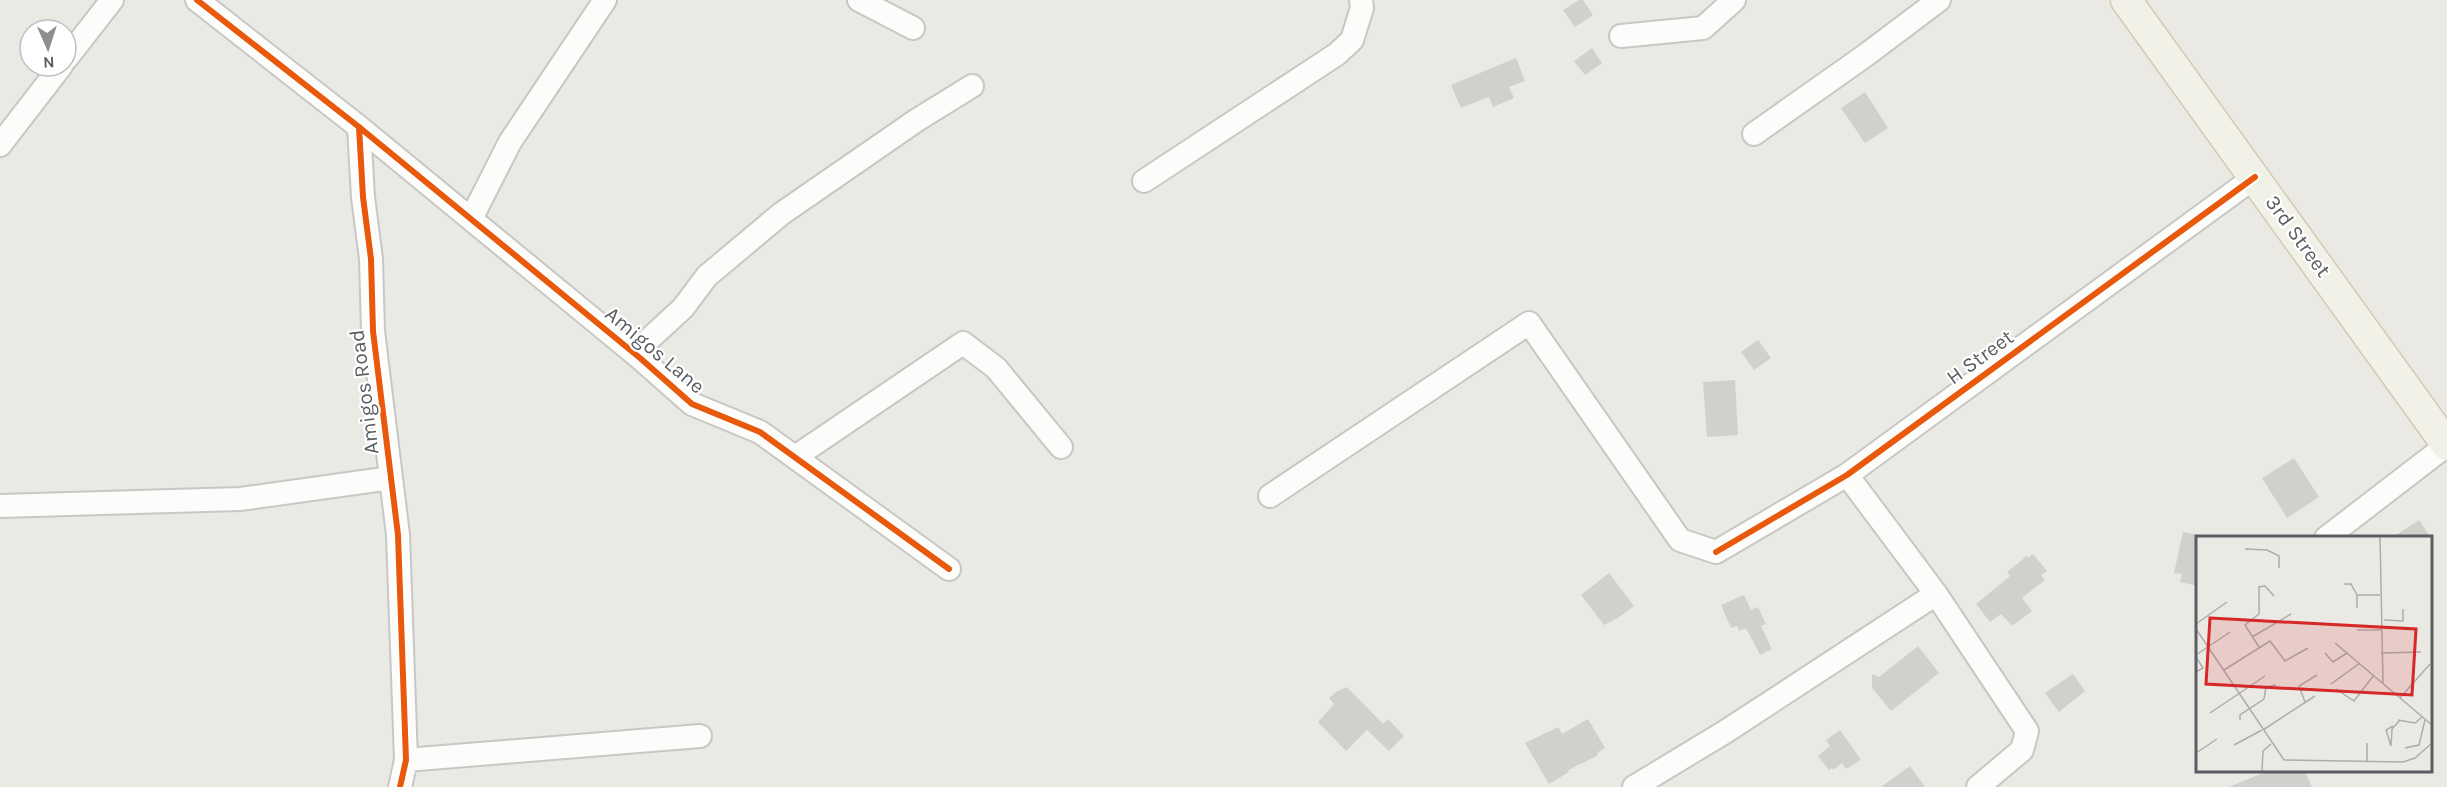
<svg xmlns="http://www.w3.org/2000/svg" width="2447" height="787" font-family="Karla,sans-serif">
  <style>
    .building { fill: #d1d0cd }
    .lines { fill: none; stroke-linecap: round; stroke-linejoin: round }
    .minor-casing { stroke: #c7c7c5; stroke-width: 26 }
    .major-casing { stroke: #d3cbb1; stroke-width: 33 }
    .minor { stroke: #fcfcfb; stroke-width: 22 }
    .major { stroke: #f2f1e7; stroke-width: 30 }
    .cycleway-casing { stroke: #fff; stroke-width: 10 }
    .cycleway { stroke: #e8590c; stroke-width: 6 }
    .labels { text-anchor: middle; stroke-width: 4.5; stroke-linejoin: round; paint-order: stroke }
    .street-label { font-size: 21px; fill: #5a5e63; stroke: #fff }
    .inset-road { fill: none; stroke: #acadac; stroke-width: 1.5 }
    .view { fill: #d62828; fill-opacity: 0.15; stroke: #d62828; stroke-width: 3 }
    .inset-edge { fill: none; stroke: #5a5e63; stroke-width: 3 }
  </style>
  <rect width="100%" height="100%" fill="#eae9e4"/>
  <!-- building -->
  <path class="building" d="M1579,0h4l10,15 -18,12 -12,-17z
    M1592,48l10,15 -17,12 -11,-14z
    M1516,58l9,23 -16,6 5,11 -21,9 -4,-10 -28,11 -10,-23z
    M1865,92l23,36 -23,15 -24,-35z
    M1758,340l13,18 -17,12 -13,-18z
    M1735,380l3,55 -31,2 -4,-55z
    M2294,458l25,39 -32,21 -25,-40z
    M2419,520l12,18h-40z
    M2183,532l15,3v51l-18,-4 2,-8 -8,-1z
    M2033,554l14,17 -6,4 4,5 -23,18 10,13 -17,13 -4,1 -10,-11 -11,8 -14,-18 34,-28 -3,-4 20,-16 1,2z
    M1609,573l25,33 -16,12 -14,7 -23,-30z
    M1744,595l7,15 7,-3 8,17 -5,2 11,23 -12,6 -14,-27 -7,3 -2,-5 -6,2 -10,-23z
    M1918,646l21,27 -48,38 -19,-23v-14l7,3z
    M2073,674l12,17 -26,21 -14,-19z
    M1347,687l36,37 5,-5 16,17 -15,15 -22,-21 -21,21 -28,-29 16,-18 -5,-6 7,-6z
    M1588,719l17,29 -7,4 -1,4 -29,14 1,2 -20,12 -24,-41 33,-16 4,7z
    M1840,730l21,30 -15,9 -4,-6 -9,7 -1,-2 -3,2 -11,-14 12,-10 -4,-6z
    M1910,766l15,21h-44z
    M2268,771h37l7,16h-83z"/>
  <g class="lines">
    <defs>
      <path id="minor" d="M197,0l162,127 281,231 52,46 68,28 189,137
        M859,0l54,28
        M1621,36l82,-8 31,-28
        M66,59l46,-59
        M359,127l4,70 8,62 2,72 25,204 8,225 -6,27
        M1754,134l112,-79 73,-55
        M0,145l61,-79
        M1144,181l193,-127 15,-14 10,-32 -1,-8
        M471,219l39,-77 95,-142
        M634,353l49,-45 24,-32 74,-62 136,-94 55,-34
        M795,457l168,-114 33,25 65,79
        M1847,475l89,119 91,137 -5,19 -44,37
        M1270,496l259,-173 151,217 36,12 131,-77 408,-298
        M0,506l240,-7 151,-21
        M2326,538l121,-93
        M406,760l294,-24
        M1634,787l91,-55 211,-138"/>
      <path id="major" d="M2126,0l321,445"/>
    </defs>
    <!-- minor casing -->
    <use href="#minor" class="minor-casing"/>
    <!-- major casing -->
    <use href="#major" class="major-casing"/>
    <!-- minor -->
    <use href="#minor" class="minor"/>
    <!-- major -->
    <use href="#major" class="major"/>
    <defs>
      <path id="cycleway" d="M197,0l162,127 281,231 52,46 68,28 189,137
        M359,127l4,70 8,62 2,72 25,204 8,225 -6,27
        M1716,552l131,-77 408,-298"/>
    </defs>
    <!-- cycleway casing -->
    <use href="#cycleway" class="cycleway-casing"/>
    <!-- cycleway -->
    <use href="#cycleway" class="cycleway"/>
  </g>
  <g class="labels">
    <!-- street labels -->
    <g class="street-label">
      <text transform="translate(2298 236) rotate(54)" y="7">3rd Street</text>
      <text transform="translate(655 350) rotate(40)" y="7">Amigos Lane</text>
      <text transform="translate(1980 357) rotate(-36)" y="7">H Street</text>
      <text transform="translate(364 392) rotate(-97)" y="7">Amigos Road</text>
    </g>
  </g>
  <!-- overview -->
  <g transform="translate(2196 536)">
    <rect width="236" height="236" fill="#eae9e4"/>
    <path class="inset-road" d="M184,0l3,147M49,13l22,1 12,6v12M148,48h7l6,11M161,72v-13h23M188,84l19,1v-12M0,88l31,-22M0,93l88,131 119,2 12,-4 17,-15M161,94h24M56,101l39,-23M139,107l97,82M63,111l-14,-22 14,-11v-27l6,-1 9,10M129,117l8,9 14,-9M185,117l40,-1M0,119l34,-23M0,121l7,11 -7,4M28,134l46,-29 15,20 23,-13M135,148l29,-21M140,153l18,12 20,-26M204,162l30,-34M109,166l-6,-16 18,-11M14,177l55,-37M44,184v-5l24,-16 2,-12 10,-2M202,184l17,3 7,-6M197,190l-7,4 5,16 1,-17 8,-9M67,194l52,-34M171,207v19M38,209l28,-15M209,212l14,-3 6,-25M0,217l21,-14M66,235l1,-20 8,-7"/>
    <path class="view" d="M14,82l206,11 -4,66 -206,-11z"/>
    <rect width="236" height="236" class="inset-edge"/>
  </g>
  <!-- north arrow -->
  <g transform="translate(48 48) rotate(177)"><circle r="28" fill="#ffffff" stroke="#bdbfc1" stroke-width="1.5"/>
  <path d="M0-4.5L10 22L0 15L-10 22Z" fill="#8c8f90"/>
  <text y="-9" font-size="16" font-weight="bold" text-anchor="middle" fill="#5a5e63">N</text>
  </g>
</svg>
